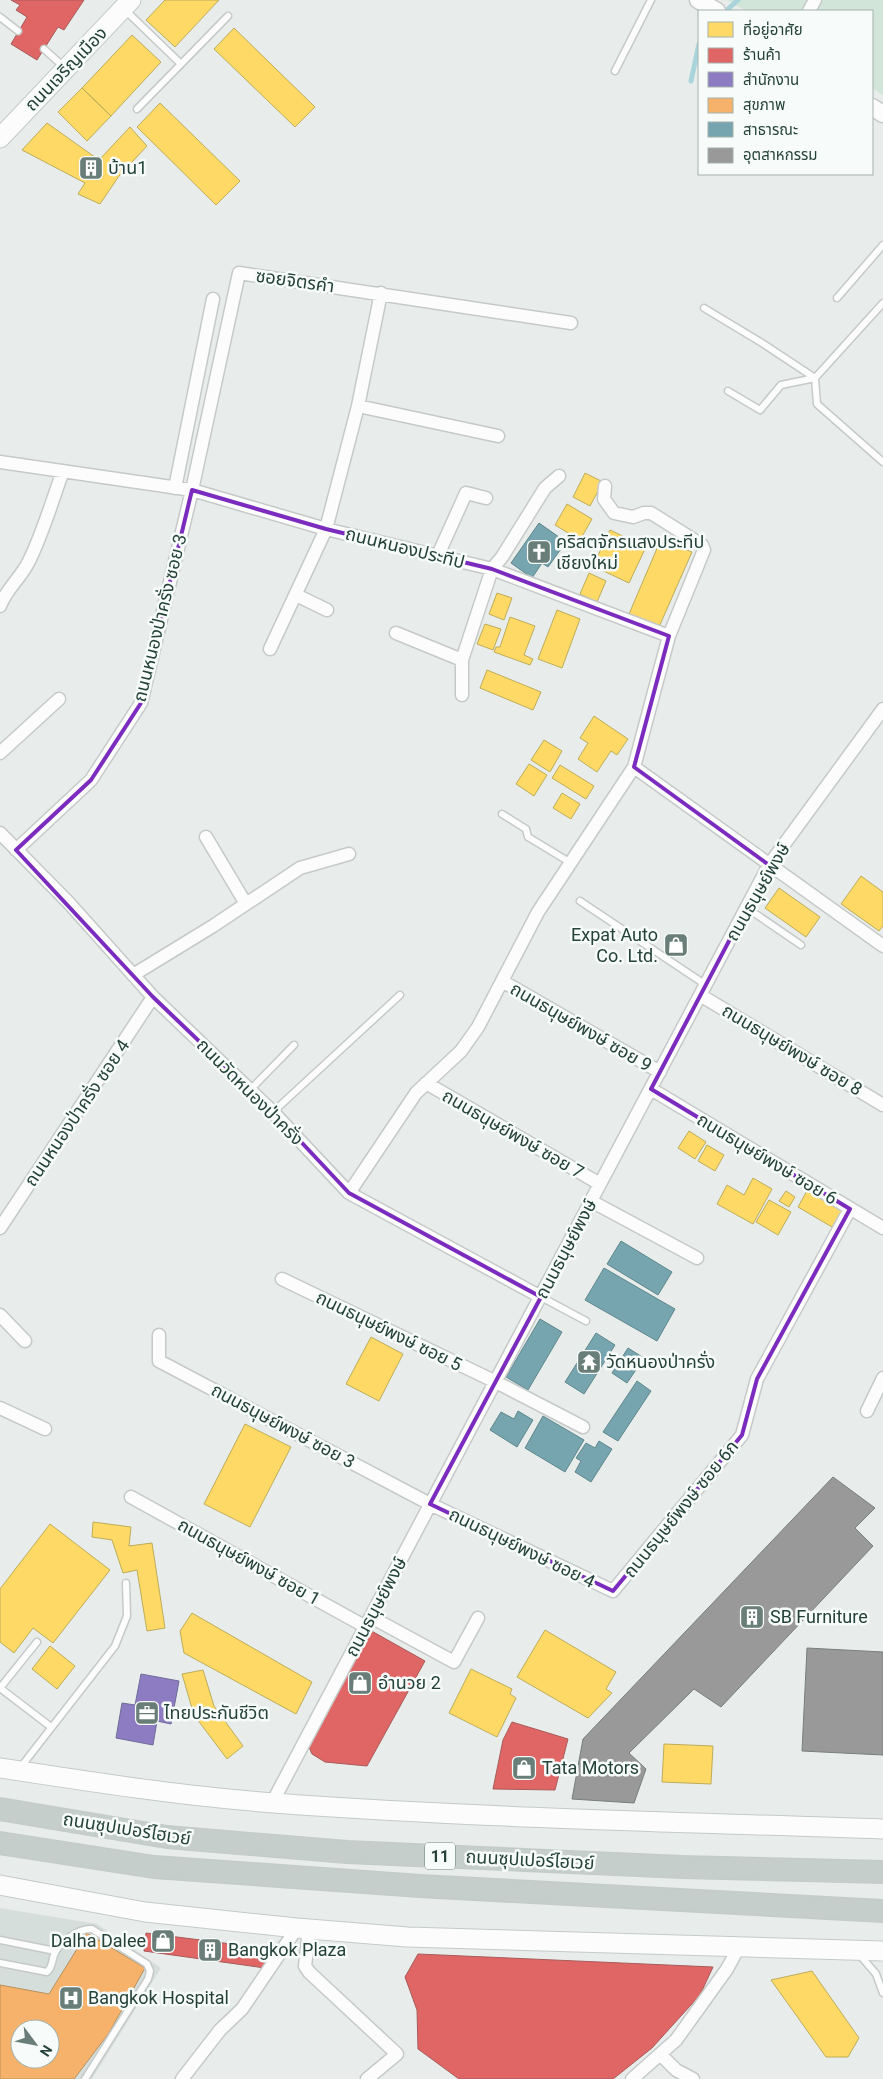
<svg xmlns="http://www.w3.org/2000/svg" width="883" height="2079" font-family="Roboto,'Noto Sans Thai',sans-serif">
  <style>
    .built { fill: #d6dedb; fill-rule: evenodd }
    .green { fill: #d1e6d8 }
    .homes { fill: #ffd966; stroke: #bdac59 }
    .shops { fill: #e06666; stroke: #a85b59 }
    .offices { fill: #8e7cc3; stroke: #6e6b9a }
    .health { fill: #f6b26b; stroke: #b7905c; fill-rule: evenodd }
    .public { fill: #76a5af; stroke: #5d878c }
    .industry { fill: #999; stroke: #767f7c }
    .lines { fill: none; stroke-linecap: round; stroke-linejoin: round }
    .stream { stroke: #a9d4db; stroke-width: 5 }
    .service-casing { stroke: #c5cac8; stroke-width: 9 }
    .minor-casing { stroke: #c5cac8; stroke-width: 15 }
    .tertiary-casing { stroke: #c5cac8; stroke-width: 19 }
    .secondary-casing { stroke: #c3cbc8; stroke-width: 21 }
    .trunk-casing { stroke: #c3ccc9; stroke-width: 24 }
    .service { stroke: #fcfcfc; stroke-width: 6 }
    .minor { stroke: #fcfcfc; stroke-width: 12 }
    .tertiary { stroke: #fcfcfc; stroke-width: 16 }
    .secondary { stroke: #fcfcfc; stroke-width: 19 }
    .trunk { stroke: #c6cecc; stroke-width: 21 }
    .marked { fill: none; stroke: #7b2cbf; stroke-width: 4; stroke-linejoin: round }
    .labels { text-anchor: middle; stroke-width: 5; stroke-linejoin: round; paint-order: stroke }
    .shield { fill: #f7fbf9; stroke: #637a73; stroke-width: 1 }
    .shield-label { font-size: 16px; font-weight: bold; fill: #24423a }
    .street-label { font-size: 18px; fill: #24423a; stroke: #f7fbf9 }
    .poi-label { font-size: 18px; fill: #24423a; stroke: #f7fbf9; text-anchor: start }
  </style>
  <rect width="100%" height="100%" fill="#e8edeb"/>
  <!-- built -->
  <path class="built" d="M0,1908l97,16 64,44 -69,111h-92zM20,2029h30v30h-30z"/>
  <!-- green -->
  <path class="green" d="M727,0h156v95l-11,-7v-77h-126z"/>
  <!-- homes -->
  <path class="homes" d="M165,0h54l-44,47 -29,-27z
    M234,28l81,79 -20,20 -81,-78z
    M132,35l29,27 -50,54 -29,-28z
    M82,88l29,28 -24,25 -29,-29z
    M160,103l80,78 -24,24 -79,-78z
    M47,123l52,37 31,-33 17,19 -28,30 -19,28 -22,-10 7,-11 -63,-33z
    M585,473l18,9 -13,24 -17,-9z
    M567,504l25,15 -12,21 -25,-15z
    M610,530l36,17 -17,36 -36,-17z
    M661,539l31,13 -33,75 -30,-13z
    M589,573l17,8 -9,21 -17,-8z
    M497,593l15,5 -8,22 -15,-6z
    M557,610l23,9 -18,49 -24,-9z
    M510,617l25,9 -11,29 9,4 -3,6 -36,-13 2,-5h4z
    M485,624l16,5 -8,21 -16,-6z
    M487,670l54,22 -8,18 -53,-22z
    M594,716l34,23 -11,16 -6,-4 -14,21 -19,-13 10,-16 -8,-5z
    M544,740l18,11 -12,21 -19,-12z
    M529,764l18,11 -13,21 -18,-12z
    M560,765l34,21 -8,13 -34,-21z
    M562,793l18,11 -9,15 -18,-11z
    M861,876l22,16v34l-4,5 -38,-27z
    M779,888l41,29 -14,20 -41,-29z
    M689,1131l17,11 -11,17 -17,-11z
    M707,1145l17,10 -9,16 -17,-10z
    M753,1178l19,11 -19,35 -36,-20 10,-19 17,10z
    M808,1189l35,21 -11,17 -34,-20z
    M786,1191l9,6 -6,10 -10,-6z
    M769,1200l22,12 -13,23 -22,-13z
    M371,1337l32,17 -24,47 -33,-17z
    M245,1424l46,23 -41,80 -46,-23z
    M93,1522l38,5 -2,19 23,-3 13,85 -18,3 -10,-61 -14,3 -11,-33 -20,-3z
    M50,1524l60,46 -57,73 -20,-15 -19,25 -14,-11v-53z
    M192,1613l120,69 -16,32 -112,-61 -4,-22z
    M545,1630l71,42 -10,17 6,4 -24,25 -71,-41z
    M50,1646l25,20 -18,23 -25,-20z
    M471,1669l41,20 -2,5 6,4 -19,39 -48,-24z
    M203,1670l11,36 29,40 -16,13 -33,-44 -12,-41z
    M664,1744l49,2 -2,38 -49,-2z
    M812,1971l47,67 -11,19h-22l-55,-77z"/>
  <!-- shops -->
  <path class="shops" d="M11,0h73l-20,30 -6,-3 -21,33 -26,-16 16,-27 -11,-7 4,-5z
    M368,1629l57,32 -58,105 -42,-4 -13,-8 -3,-7 2,-12z
    M512,1722l56,17 -13,51 -62,-1 10,-49z
    M146,1933l132,17 -13,18 -121,-17z
    M418,1954l295,13 -13,28 -48,53 -39,31h-154l-41,-30 -1,-39 -12,-33z"/>
  <!-- offices -->
  <path class="offices" d="M141,1674l38,7 -8,43 -14,-3 -4,24 -37,-7 6,-35 13,2z"/>
  <!-- health -->
  <path class="health" d="M87,1933l58,35 -36,65 -35,46h-74v-94l49,9zM20,2029h30v30h-30z"/>
  <!-- public -->
  <path class="public" d="M539,523l27,19 -18,25 -6,-4 -10,15 -21,-15z
    M621,1241l51,31 -14,23 -51,-31z
    M604,1268l71,41 -18,32 -72,-41z
    M540,1319l22,13 -34,58 -22,-13z
    M596,1333l19,12 -31,49 -19,-12z
    M628,1348l16,10 -17,25 -15,-10z
    M637,1381l14,10 -33,50 -15,-9z
    M518,1411l15,9 -16,27 -27,-17 11,-18 13,7z
    M543,1416l41,24 -19,32 -40,-24z
    M599,1441l13,8 -21,33 -16,-10 6,-11 -5,-3 10,-15 9,5z"/>
  <!-- industry -->
  <path class="industry" d="M833,1477l42,31 -20,20 18,18 -152,161 -27,-18 -65,64 17,16 -12,34 -62,-4 11,-60z
    M807,1648l76,4v103l-81,-4z"/>
  <g class="lines">
    <!-- stream -->
    <path class="stream" d="M726,11l12,-11
      M691,81l8,-37"/>
    <defs>
      <path id="service" d="M124,9l57,55
        M0,17l18,14
        M44,49l21,19
        M615,71l36,-71
        M137,109l91,-93
        M837,298l46,-53
        M704,308l58,35 53,35 68,-75
        M728,391l32,19 21,-25 34,-7 2,26 66,58
        M502,814l24,15 2,8 43,26
        M580,901l126,84
        M747,908l54,37
        M250,1090l44,-45
        M273,1112l127,-117
        M541,1297l45,24
        M0,1688l51,39
        M0,1688l37,-46
        M20,1768l95,-122 12,-30 -1,-33
        M0,1940l55,11
        M859,1954l17,20 7,19
        M0,1963l47,9c7,-6 4,-14 9,-21 7,-11 23,-23 36,-22l55,35 3,7 -2,8 -63,100"/>
      <path id="minor" d="M809,11l6,-11
        M358,406l140,30
        M0,462l192,28 134,39 166,40 177,67
        M175,488l38,-189
        M438,555l28,-62 20,5
        M296,595l31,15
        M0,606c6,-17 21,-28 29,-45 14,-28 23,-60 34,-90
        M396,633l66,27
        M270,649l56,-120 32,-123 23,-113
        M462,695v-35l30,-91 10,-12 43,-69 14,-12
        M0,753l59,-54
        M634,767l249,179
        M0,833l68,69 85,95 120,115 76,81 192,104
        M206,837l40,67
        M16,850l75,-70 50,-77 51,-213 47,-217 332,50
        M133,975l80,-49 87,-58 49,-14
        M502,981l158,91
        M700,995l183,110
        M426,1083l174,101
        M651,1089l232,139
        M349,1193l67,-100 45,-42 17,-24 60,-115 96,-145 35,-131 35,-86 -2,-5 -51,-32h-7l-11,4 -19,-4 -10,-14 1,-13
        M591,1201l106,57
        M0,1228l153,-231
        M282,1279l214,103 87,45
        M0,1315l25,26
        M159,1335v26l271,143 183,87 129,-156 15,-56 93,-170
        M0,1408l45,21
        M867,1411l16,-33
        M131,1497l235,130
        M371,1617l83,45 24,-44
        M272,1803l497,-938 114,-156
        M309,1929l-4,37 4,6 88,82 -30,25
        M661,2055l15,15 17,9
        M182,2079l38,-49 22,-21 55,-81
        M632,2079l44,-39 51,-71 12,-22"/>
      <path id="tertiary" d="M698,0l19,11
        M872,107l11,7"/>
      <path id="secondary" d="M0,138l131,-138
        M0,1768c91,14 182,28 274,35 202,15 406,19 609,26
        M0,1885l145,27 152,16 110,9 476,14"/>
      <path id="trunk" d="M0,1809l167,28 180,15 335,15 201,5
        M0,1843l154,24 266,19 463,25"/>
    </defs>
    <!-- service casing -->
    <use href="#service" class="service-casing"/>
    <!-- minor casing -->
    <use href="#minor" class="minor-casing"/>
    <!-- tertiary casing -->
    <use href="#tertiary" class="tertiary-casing"/>
    <!-- secondary casing -->
    <use href="#secondary" class="secondary-casing"/>
    <!-- trunk casing -->
    <use href="#trunk" class="trunk-casing"/>
    <!-- service -->
    <use href="#service" class="service"/>
    <!-- minor -->
    <use href="#minor" class="minor"/>
    <!-- tertiary -->
    <use href="#tertiary" class="tertiary"/>
    <!-- secondary -->
    <use href="#secondary" class="secondary"/>
    <!-- trunk -->
    <use href="#trunk" class="trunk"/>
  </g>
  <!-- marked area -->
  <path class="marked" d="M192,490l134,39 166,40 177,67 -35,131 135,98 -118,224 199,120 -93,170 -15,56 -129,156 -183,-87 111,-207 -192,-104 -76,-81 -120,-115 -137,-147 75,-70 50,-77z"/>
  <!-- icons -->
  <defs>
    <symbol id="building-square" viewBox="-11 -11 22 22"><rect x="-9" y="-9" width="18" height="18" rx="4" fill="#697e78" stroke="#f7fbf9"/><path d="M-4-6H4V6H1V3H-1V6H-4ZM-2.5-4.3h1.7v1.8h-1.7ZM.8-4.3h1.7v1.8H.8ZM-2.5-1h1.7V.8h-1.7ZM.8-1h1.7V.8H.8Z" fill="#fff"/></symbol>
    <symbol id="church-square" viewBox="-11 -11 22 22"><rect x="-9" y="-9" width="18" height="18" rx="4" fill="#697e78" stroke="#f7fbf9"/><path d="M-1.2-6h2.4v3.5h3.3v2.4h-3.3V6h-2.4V-.1h-3.3v-2.4h3.3Z" fill="#fff"/></symbol>
    <symbol id="shop-square" viewBox="-11 -11 22 22"><rect x="-9" y="-9" width="18" height="18" rx="4" fill="#697e78" stroke="#f7fbf9"/><path d="M-5-2.5h2.3a2.7 3.5 0 0 1 5.4 0H5L5.5 6h-11ZM-1.5-2.5h3a1.5 2.3 0 0 0-3 0Z" fill="#fff"/></symbol>
    <symbol id="temple-square" viewBox="-11 -11 22 22"><rect x="-9" y="-9" width="18" height="18" rx="4" fill="#697e78" stroke="#f7fbf9"/><path d="M0-6L5-2H3V0L6.5 2.5H4V6H1.5V3h-3V6H-4V2.5H-6.5L-3 0V-2H-5Z" fill="#fff"/></symbol>
    <symbol id="office-square" viewBox="-11 -11 22 22"><rect x="-9" y="-9" width="18" height="18" rx="4" fill="#697e78" stroke="#f7fbf9"/><path d="M-6-3h4V-5.5h4V-3h4V5H-6ZM-1-4.5V-3h2v-1.5ZM-6 0V1H6V0Z" fill="#fff"/></symbol>
    <symbol id="hospital-square" viewBox="-11 -11 22 22"><rect x="-9" y="-9" width="18" height="18" rx="4" fill="#697e78" stroke="#f7fbf9"/><path d="M-5-5h3v3.5h4V-5h3V5h-3V1.5h-4V5h-3Z" fill="#fff"/></symbol>
  </defs>
  <g fill-rule="evenodd">
    <use href="#building-square" x="77" y="154" width="28" height="28"/>
    <use href="#church-square" x="525" y="538" width="28" height="28"/>
    <use href="#shop-square" x="662" y="931" width="28" height="28"/>
    <use href="#temple-square" x="575" y="1348" width="28" height="28"/>
    <use href="#building-square" x="738" y="1603" width="28" height="28"/>
    <use href="#shop-square" x="346" y="1669" width="28" height="28"/>
    <use href="#office-square" x="133" y="1699" width="28" height="28"/>
    <use href="#shop-square" x="510" y="1754" width="28" height="28"/>
    <use href="#shop-square" x="149" y="1927" width="28" height="28"/>
    <use href="#building-square" x="196" y="1936" width="28" height="28"/>
    <use href="#hospital-square" x="57" y="1984" width="28" height="28"/>
  </g>
  <g class="labels">
    <!-- shield labels -->
    <rect class="shield" x="425" y="1842.5" width="30" height="27" rx="4"/>
    <g class="shield-label">
      <text x="440" y="1862">11</text>
    </g>
    <!-- street labels -->
    <g class="street-label">
      <text transform="translate(66 69) rotate(-46)" y="6">ถนนเจริญเมือง</text>
      <text transform="translate(295 281) rotate(8)" y="6">ซอยจิตรคำ</text>
      <text transform="translate(405 548) rotate(14)" y="6">ถนนหนองประทีป</text>
      <text transform="translate(160 618) rotate(-76)" y="6">ถนนหนองป่าครั่ง ซอย 3</text>
      <text transform="translate(758 892) rotate(-60)" y="6">ถนนธนุษย์พงษ์</text>
      <text transform="translate(581 1027) rotate(30)" y="6">ถนนธนุษย์พงษ์ ซอย 9</text>
      <text transform="translate(792 1050) rotate(31)" y="6">ถนนธนุษย์พงษ์ ซอย 8</text>
      <text transform="translate(250 1092) rotate(45)" y="6">ถนนวัดหนองป่าครั่ง</text>
      <text transform="translate(77 1113) rotate(-56)" y="6">ถนนหนองป่าครั่ง ซอย 4</text>
      <text transform="translate(513 1134) rotate(30)" y="6">ถนนธนุษย์พงษ์ ซอย 7</text>
      <text transform="translate(767 1159) rotate(31)" y="6">ถนนธนุษย์พงษ์ ซอย 6</text>
      <text transform="translate(566 1249) rotate(-62)" y="6">ถนนธนุษย์พงษ์</text>
      <text transform="translate(389 1331) rotate(26)" y="6">ถนนธนุษย์พงษ์ ซอย 5</text>
      <text transform="translate(283 1426) rotate(28)" y="6">ถนนธนุษย์พงษ์ ซอย 3</text>
      <text transform="translate(681 1509) rotate(-51)" y="6">ถนนธนุษย์พงษ์ ซอย 6ก</text>
      <text transform="translate(522 1548) rotate(26)" y="6">ถนนธนุษย์พงษ์ ซอย 4</text>
      <text transform="translate(249 1562) rotate(29)" y="6">ถนนธนุษย์พงษ์ ซอย 1</text>
      <text transform="translate(376 1607) rotate(-62)" y="6">ถนนธนุษย์พงษ์</text>
      <text transform="translate(127 1829) rotate(9)" y="6">ถนนซุปเปอร์ไฮเวย์</text>
      <text transform="translate(530 1860) rotate(3)" y="6">ถนนซุปเปอร์ไฮเวย์</text>
    </g>
    <!-- poi labels -->
    <g class="poi-label">
      <text x="108" y="174">บ้าน1</text>
      <text x="556" y="548">คริสตจักรแสงประทีป<tspan x="556" dy="21">เชียงใหม่</tspan></text>
      <text x="658" y="941" text-anchor="end">Expat Auto<tspan x="658" dy="21">Co. Ltd.</tspan></text>
      <text x="606" y="1368">วัดหนองป่าครั่ง</text>
      <text x="770" y="1623">SB Furniture</text>
      <text x="378" y="1689">อำนวย 2</text>
      <text x="164" y="1719">ไทยประกันชีวิต</text>
      <text x="542" y="1774">Tata Motors</text>
      <text x="146" y="1947" text-anchor="end">Dalha Dalee</text>
      <text x="228" y="1956">Bangkok Plaza</text>
      <text x="88" y="2004">Bangkok Hospital</text>
    </g>
  </g>
  <!-- legend -->
  <rect x="698" y="10" width="175" height="165" fill="#f7fbf9" stroke="#a3b1ad"/>
  <rect x="708" y="22" width="25" height="15" fill="#ffd966" stroke="#a3b1ad"/>
  <text x="743" y="35" font-size="15" fill="#24423a">ที่อยู่อาศัย</text>
  <rect x="708" y="48" width="25" height="15" fill="#e06666" stroke="#a3b1ad"/>
  <text x="743" y="60" font-size="15" fill="#24423a">ร้านค้า</text>
  <rect x="708" y="72" width="25" height="15" fill="#8e7cc3" stroke="#a3b1ad"/>
  <text x="743" y="85" font-size="15" fill="#24423a">สำนักงาน</text>
  <rect x="708" y="98" width="25" height="15" fill="#f6b26b" stroke="#a3b1ad"/>
  <text x="743" y="110" font-size="15" fill="#24423a">สุขภาพ</text>
  <rect x="708" y="122" width="25" height="15" fill="#76a5af" stroke="#a3b1ad"/>
  <text x="743" y="135" font-size="15" fill="#24423a">สาธารณะ</text>
  <rect x="708" y="148" width="25" height="15" fill="#999999" stroke="#a3b1ad"/>
  <text x="743" y="160" font-size="15" fill="#24423a">อุตสาหกรรม</text>
  <!-- north arrow -->
  <g transform="translate(35 2044) rotate(122)"><circle r="24" fill="#f7fbf9" stroke="#a3b1ad"/>
  <path d="M0-4L9 19L0 12L-9 19Z" fill="#697e78"/>
  <text y="-8" font-size="14" font-weight="bold" text-anchor="middle" fill="#24423a">N</text>
  </g>
</svg>
